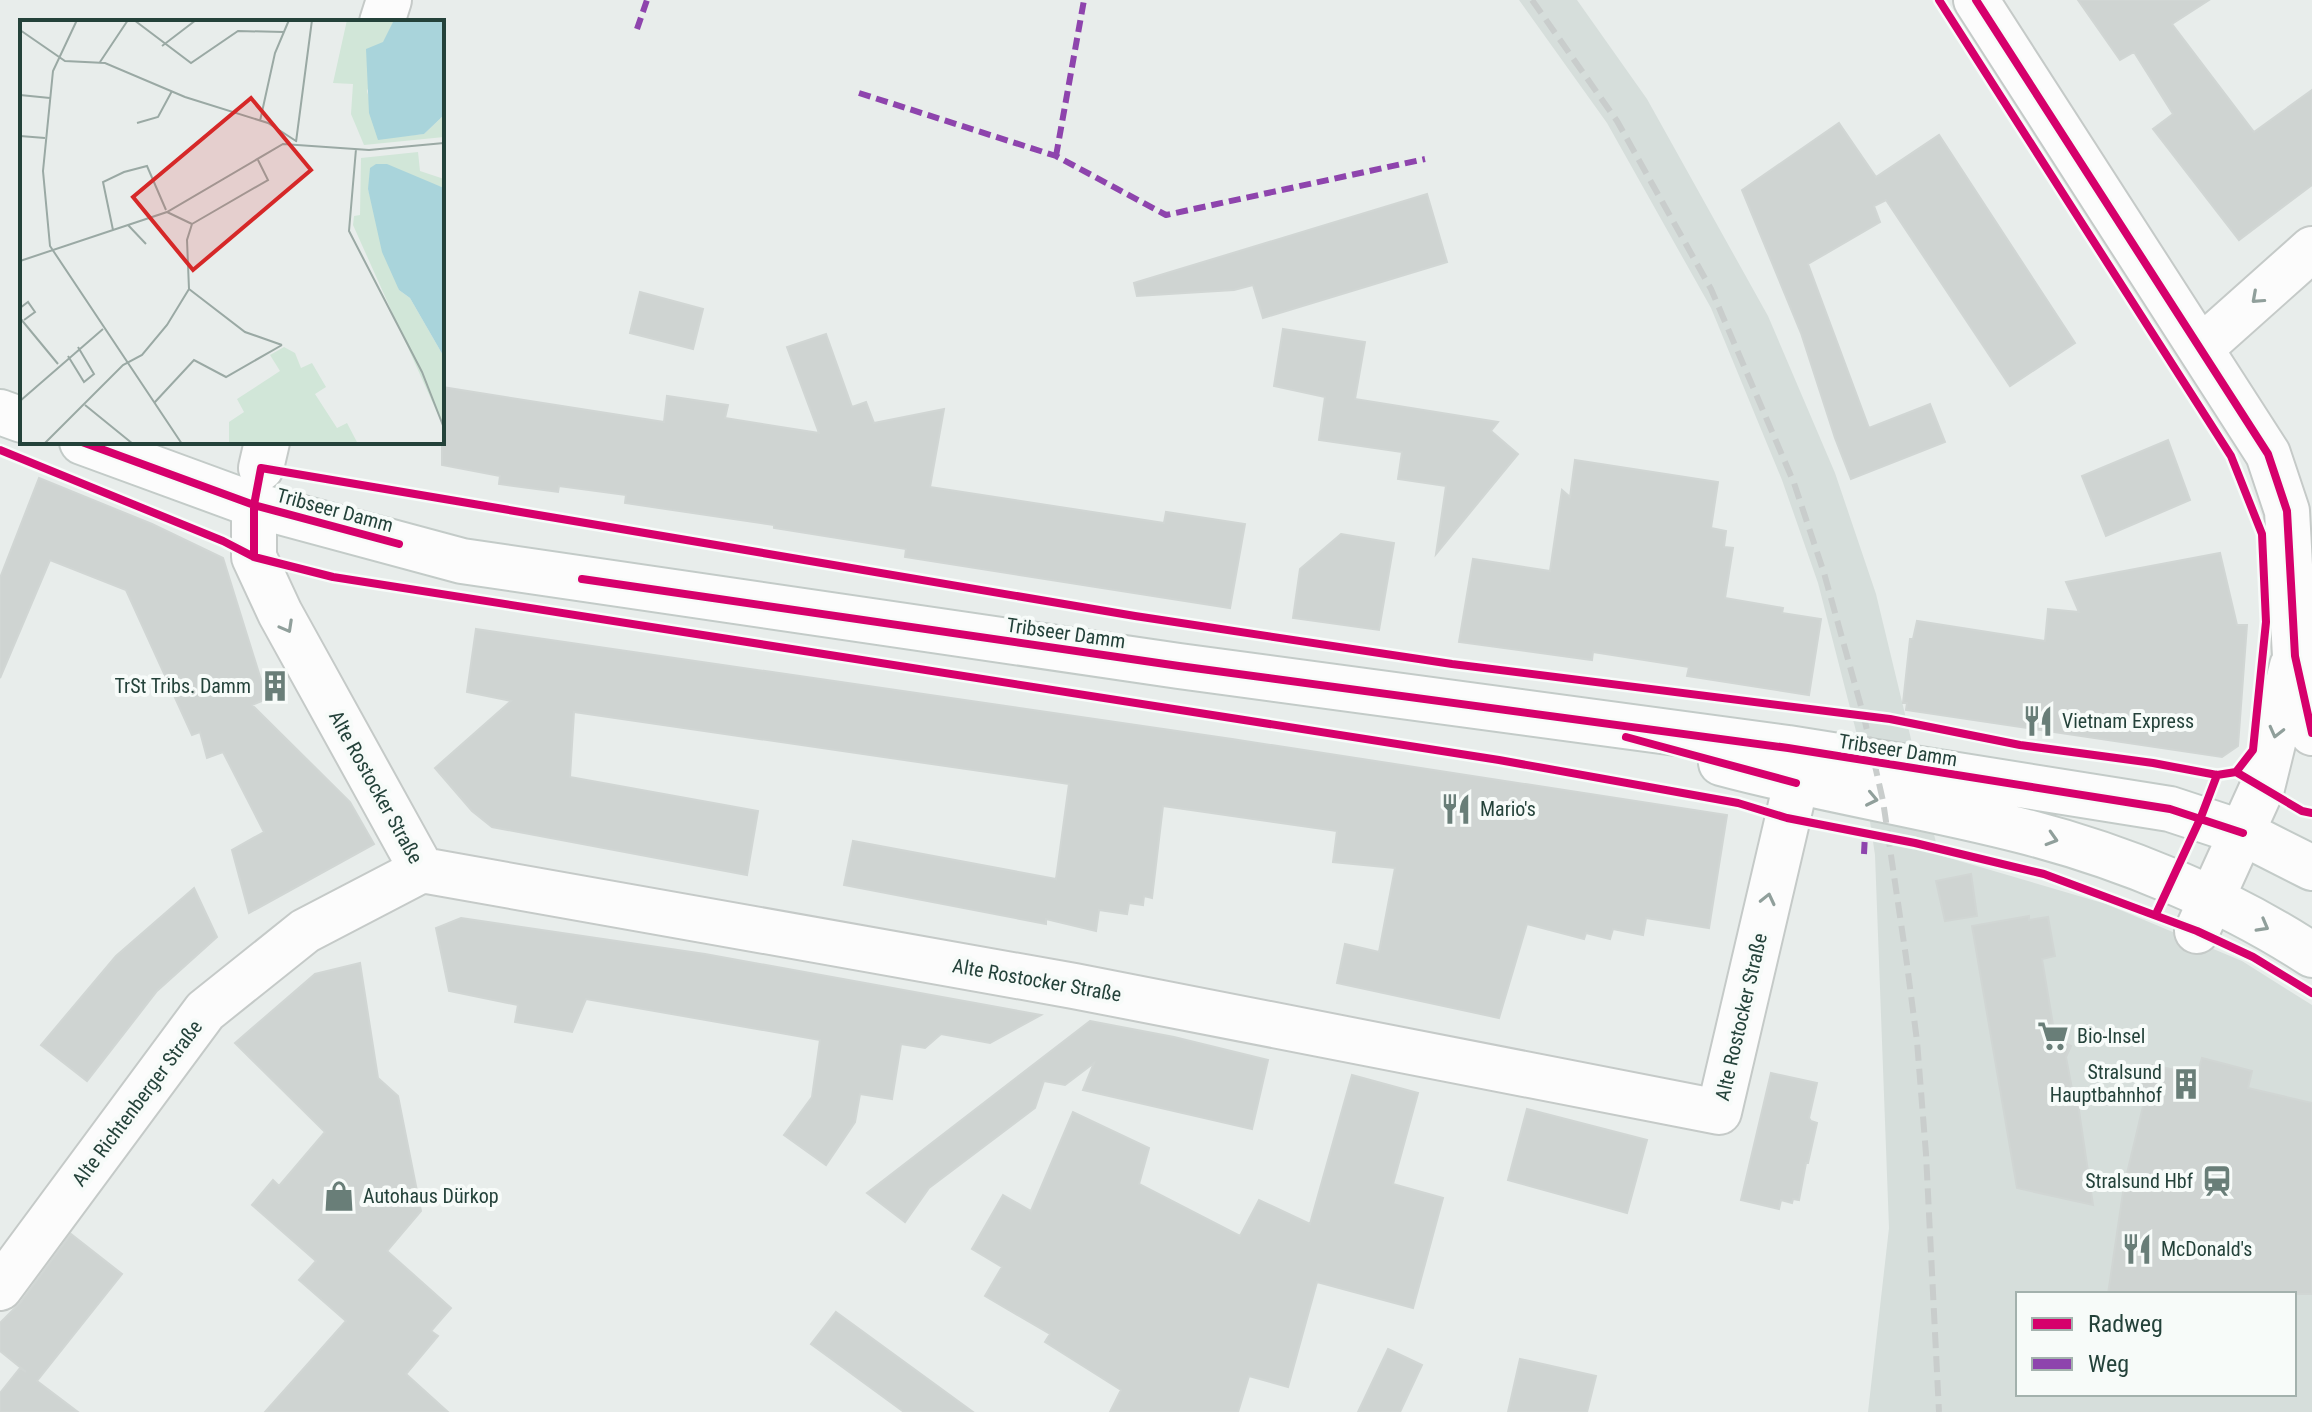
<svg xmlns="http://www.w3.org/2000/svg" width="2312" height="1412" font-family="'Roboto Condensed',sans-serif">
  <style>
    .built { fill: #d6dedb; fill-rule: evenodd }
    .building { fill: #cfd4d2; stroke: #d1d6d4; stroke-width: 2 }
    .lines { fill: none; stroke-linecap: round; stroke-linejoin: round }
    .minor-casing { stroke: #c5cac8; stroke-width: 48 }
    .secondary-casing { stroke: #c3cbc8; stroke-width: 48 }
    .minor { stroke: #fcfcfc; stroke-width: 44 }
    .secondary { stroke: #fcfcfc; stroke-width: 44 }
    .rail { stroke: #c9cdcc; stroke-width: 6; stroke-dasharray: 16 8; stroke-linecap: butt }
    .quiet { stroke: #8e44ad; stroke-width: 6; stroke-dasharray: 12 6; stroke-linecap: butt }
    .cycleway-casing { stroke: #f7fbf9; stroke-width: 13 }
    .cycleway { stroke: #d6006c; stroke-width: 8 }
    .oneway { stroke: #909f9b }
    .labels { text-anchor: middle; stroke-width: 8; stroke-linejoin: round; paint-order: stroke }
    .street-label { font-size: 20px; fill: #24423a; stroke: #f7fbf9 }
    .poi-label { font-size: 20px; fill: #24423a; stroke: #f7fbf9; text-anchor: start }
    .inset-road { fill: none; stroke: #9aa9a4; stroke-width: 2 }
    .view { fill: #d62828; fill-opacity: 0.15; stroke: #d62828; stroke-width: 4 }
    .inset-edge { fill: none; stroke: #24423a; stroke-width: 4 }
  </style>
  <rect width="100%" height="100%" fill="#e8edeb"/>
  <!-- built -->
  <path class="built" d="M1519,0h58l70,99 121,217 67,157 41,121 63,261 167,49 136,57 70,44v407h-444l21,-184 -14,-373 -18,-120 -39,-152 -36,-103 -71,-172 -104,-185zM2018,1294h276v100h-276z"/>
  <!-- building -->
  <path class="building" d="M2078,0h131l-37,24 82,108 58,-42v95l-73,55 -86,-111 20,-15 -39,-62 -14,8z
    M1839,123l37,54 63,-42 136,208 -65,43 -124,-186 -12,6 6,16 -72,42 61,164 61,-24 15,38 -94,37 -16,-41 -34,-105 -59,-143z
    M1427,194l20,68 -184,56 -10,-33 -19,5 -97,6 -3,-13z
    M640,292l63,17 -10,40 -63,-16z
    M1283,329l82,13 -10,57 143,23 -7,9 27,23 -82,100 10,-68 -48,-7 4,-27 -83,-12 6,-43 -51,-11z
    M826,334l26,73 14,-5 8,21 70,-14 -14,78 234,36 2,-11 79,12 -15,84 -325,-51 1,-8 -132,-21v-3l-149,-22 1,-8 -67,-9 -1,6 -59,-8 1,-8 -58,-11v-78l222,35 3,-26 61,9 -3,13 94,15 -32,-86z
    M2168,440l22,60 -84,36 -24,-60z
    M1575,460l143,22 -7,46 15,3 -2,16 9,1 -8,50 58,10 -1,5 39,6 -12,76 -122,-19 2,-9 -96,-15 -1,8 -133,-18 14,-83 77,12 12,-81 8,7z
    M39,478l113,46 71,34 44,141 -15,6 98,97 24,42 -125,69 -17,-63 32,-18 -41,-80 -16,6 -7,-26 -8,3 -66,-145 -76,-30 -50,118v-100z
    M1341,534l53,9 -15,87 -86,-12 7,-49z
    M2220,553l17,72h10l-9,121 -16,11 -316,-47 1,-7h-4l7,-64h3l4,-18 128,20 3,-32 31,3 -13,-30z
    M476,629l756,110 495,76 -18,113 -63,-10 -3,17 -30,-6 -3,10 -24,-6 -2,6 -57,-15 -28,94 -162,-35 8,-39 34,8 16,-84 -62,-6 4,-31 -174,-25 -11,92 -8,-2 -1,9 -14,-2 -2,11 -28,-4 -3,21 -50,-12v5l-202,-39 9,-44 203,38 13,-95 -495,-72 -4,65 188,34 -11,64 -255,-48 -20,-16 -37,-43 76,-67 -44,-9z
    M1971,874l6,42 -32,5 -9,-40z
    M194,888l23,49 -60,54 -70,90 -46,-36 75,-89z
    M2029,916v4l19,-3 7,39 -13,3 13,78 16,9 -5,11 9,48 3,-1 15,101 -76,-17 -45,-262z
    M461,918l244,36 336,61 -51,28 -49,-9 -16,14 -24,-4 -9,55 -32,-5 -5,28 -29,43 -42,-30 28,-38 8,-57 -234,-41 -14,33 -57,-10 3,-17 -69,-14 -13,-63z
    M360,963l18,115 20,18 23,115 -34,40 64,57 -20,23 7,5 -32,38 42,38h-183l81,-91 -47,-41 17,-19 -64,-56 21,-25 6,6 46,-54 -90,-89 80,-69z
    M1090,1021l84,16 94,23 -16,69 -169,-39 11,-27 -29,22 -21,-4 -9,27 -106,80 -24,34 -38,-29z
    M2202,1058l50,13 -4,17 64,15v191h-204l16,-108 21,-88 -7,-12 2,-14 13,-7 44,10z
    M1771,1073l46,10 -8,35 2,3 6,2 -9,40h-2l-7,37 -6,-1 -1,4 -11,-3 -2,9 -38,-9z
    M1352,1075l66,18 -25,91 50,14 -30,110 -96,-26 -29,105 -39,-11 -11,36h-128l11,-22 -76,-48 5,-8 -65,-38 17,-29 -30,-18 31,-54 28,16 42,-99 76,36 -10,36 101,52 19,-36 51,24z
    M1527,1109l120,31 -20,73 -119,-33z
    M71,1234l51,40 -85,107 41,31h-78v-19l20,-25 6,4 -26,-21v-28l20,-20z
    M836,1312l137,100h-69l-93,-68z
    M1388,1349l34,16 -22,47h-42z
    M1520,1359l76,17 -9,36h-79z"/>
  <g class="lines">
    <defs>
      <path id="minor" d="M1976,0l292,454 19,57 8,145 17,77
        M382,22l7,-22
        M2201,348l111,-99
        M261,468l6,-26
        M254,505v52l26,56 142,257
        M422,870l652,116 645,126 77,-329
        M2197,931l65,-143 30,-122
        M0,1288l205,-277 100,-80 117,-61"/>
      <path id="secondary" d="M0,412l22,8
        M82,442l172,63 208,56 717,105 609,82 382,61 73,24 69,35
        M1721,763c100,27 202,42 302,68 98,25 204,68 289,124"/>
    </defs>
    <!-- minor casing -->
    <use href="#minor" class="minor-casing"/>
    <!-- secondary casing -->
    <use href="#secondary" class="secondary-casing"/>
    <!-- minor -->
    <use href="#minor" class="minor"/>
    <!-- secondary -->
    <use href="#secondary" class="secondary"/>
    <!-- rail -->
    <path class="rail" d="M1532,0l85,121 94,168 83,194 30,90 40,144 19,84 23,156 11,84 9,113 13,258"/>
    <!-- quiet -->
    <path class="quiet" d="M637,29l10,-29
      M859,93l197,63 110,59 259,-56
      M1056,156l28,-156
      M1864,854l1,-20"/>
    <defs>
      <path id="cycleway" d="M1939,0l292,456 31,78 4,88 -13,128 -17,22
        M1976,0l292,454 19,57 8,145 17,77
        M82,442l172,63 145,39
        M0,450l223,91 31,16 79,20 1166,183 239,43 49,15 128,25 129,31 153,57 56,26 59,36
        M254,557v-52l7,-37 874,148 317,48 438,55 130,26 133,18 64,12 19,-3 66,39 10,2
        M582,579l597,87 609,82 382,61 73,24
        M1626,737l170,46
        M2156,914l45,-97 16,-42"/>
    </defs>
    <!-- cycleway casing -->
    <use href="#cycleway" class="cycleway-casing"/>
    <!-- cycleway -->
    <use href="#cycleway" class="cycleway"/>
  </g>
  <!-- one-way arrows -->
  <defs><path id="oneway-chevron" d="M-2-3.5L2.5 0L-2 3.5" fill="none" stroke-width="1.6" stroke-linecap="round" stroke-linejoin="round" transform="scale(2)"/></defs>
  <g class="oneway">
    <use href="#oneway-chevron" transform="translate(2257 298) rotate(138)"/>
    <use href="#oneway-chevron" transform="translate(287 627) rotate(61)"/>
    <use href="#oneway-chevron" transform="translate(2276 732) rotate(104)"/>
    <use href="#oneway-chevron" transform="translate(1872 799) rotate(12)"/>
    <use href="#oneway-chevron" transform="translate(2052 839) rotate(17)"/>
    <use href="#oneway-chevron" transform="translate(1768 899) rotate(-77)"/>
    <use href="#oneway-chevron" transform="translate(2263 926) rotate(29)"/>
  </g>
  <!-- icons -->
  <defs>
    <symbol id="building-bare" viewBox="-9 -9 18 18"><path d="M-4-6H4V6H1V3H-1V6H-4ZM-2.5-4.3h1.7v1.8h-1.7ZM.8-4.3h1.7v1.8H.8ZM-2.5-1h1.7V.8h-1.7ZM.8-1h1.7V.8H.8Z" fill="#697e78" stroke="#f7fbf9" stroke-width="2.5" paint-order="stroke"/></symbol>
    <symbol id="restaurant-bare" viewBox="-9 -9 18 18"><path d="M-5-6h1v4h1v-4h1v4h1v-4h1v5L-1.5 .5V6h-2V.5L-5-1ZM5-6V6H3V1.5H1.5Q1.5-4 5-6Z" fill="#697e78" stroke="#f7fbf9" stroke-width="2.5" paint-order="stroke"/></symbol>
    <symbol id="supermarket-bare" viewBox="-9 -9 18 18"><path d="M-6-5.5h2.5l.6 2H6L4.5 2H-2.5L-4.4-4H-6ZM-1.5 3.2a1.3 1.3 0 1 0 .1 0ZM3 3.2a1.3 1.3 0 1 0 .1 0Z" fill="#697e78" stroke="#f7fbf9" stroke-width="2.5" paint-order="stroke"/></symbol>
    <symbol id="station-bare" viewBox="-9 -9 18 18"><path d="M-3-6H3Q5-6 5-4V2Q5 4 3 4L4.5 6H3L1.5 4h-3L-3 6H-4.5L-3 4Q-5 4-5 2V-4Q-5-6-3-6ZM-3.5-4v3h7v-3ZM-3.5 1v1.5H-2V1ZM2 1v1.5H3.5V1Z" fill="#697e78" stroke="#f7fbf9" stroke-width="2.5" paint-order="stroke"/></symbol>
    <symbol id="shop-bare" viewBox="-9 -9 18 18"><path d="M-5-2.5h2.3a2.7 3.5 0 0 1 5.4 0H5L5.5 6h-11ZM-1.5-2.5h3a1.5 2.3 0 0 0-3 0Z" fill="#697e78" stroke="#f7fbf9" stroke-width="2.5" paint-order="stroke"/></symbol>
  </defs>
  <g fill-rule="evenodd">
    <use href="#building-bare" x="253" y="664" width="44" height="44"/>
    <use href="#restaurant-bare" x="2016" y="699" width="44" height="44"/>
    <use href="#restaurant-bare" x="1434" y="787" width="44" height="44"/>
    <use href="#supermarket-bare" x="2031" y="1014" width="44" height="44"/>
    <use href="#building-bare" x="2164" y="1062" width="44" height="44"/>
    <use href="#station-bare" x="2195" y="1159" width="44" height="44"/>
    <use href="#shop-bare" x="317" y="1174" width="44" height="44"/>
    <use href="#restaurant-bare" x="2115" y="1227" width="44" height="44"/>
  </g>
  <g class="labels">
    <!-- street labels -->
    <g class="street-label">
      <text transform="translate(335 510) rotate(15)" y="7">Tribseer Damm</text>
      <text transform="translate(1066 633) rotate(8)" y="7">Tribseer Damm</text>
      <text transform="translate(1898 750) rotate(9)" y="7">Tribseer Damm</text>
      <text transform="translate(376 787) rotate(61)" y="7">Alte Rostocker Straße</text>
      <text transform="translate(1037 980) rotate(10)" y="7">Alte Rostocker Straße</text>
      <text transform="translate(1741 1017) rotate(-77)" y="7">Alte Rostocker Straße</text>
      <text transform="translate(137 1103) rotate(-53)" y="7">Alte Richtenberger Straße</text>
    </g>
    <!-- poi labels -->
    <g class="poi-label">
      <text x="251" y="693" text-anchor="end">TrSt Tribs. Damm</text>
      <text x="2062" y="728">Vietnam Express</text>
      <text x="1480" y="816">Mario's</text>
      <text x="2077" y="1043">Bio-Insel</text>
      <text x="2162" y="1079" text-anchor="end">Stralsund<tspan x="2162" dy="23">Hauptbahnhof</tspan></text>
      <text x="2193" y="1188" text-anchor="end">Stralsund Hbf</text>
      <text x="363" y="1203">Autohaus Dürkop</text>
      <text x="2161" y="1256">McDonald's</text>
    </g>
  </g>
  <!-- overview -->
  <g transform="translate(20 20)">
    <rect width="424" height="424" fill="#e8edeb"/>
    <path d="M327,0h47l-27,71 8,30 19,16 30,-3 20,-19v22l-80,8 -13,-31 2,-30 -20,-1zM398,132l2,19 24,8v9l-25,-9 -51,10 31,101 11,8 34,59v71l-91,-203 1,-9 6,-1 1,-57zM264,327l11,6 6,15 11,-5 14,24 -11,7 22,34 10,-5 11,21h-129v-22l15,-10 -7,-13 43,-28 -10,-16z" fill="#d1e6d8"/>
    <path d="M374,0h50v95l-20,19 -46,6 -9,-27 -3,-64 17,-7zM356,144h11l57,24v169l-34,-59 -11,-8 -17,-38 -14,-63 2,-21z" fill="#a9d4db"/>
    <path class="inset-road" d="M57,0l-24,51 -10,100 7,75 132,198M114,0l57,43 47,-32 46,1M0,10l45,31 40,2 80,34 83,26 28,18M142,26l34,-26M80,42l28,-42M0,75l30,3M240,101l15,-68 14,-33M117,103l21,-6 14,-26M0,116l25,2M276,122l16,-122M336,129l-7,82 73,141 22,56M147,192l25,12M172,204l76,-44 -10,-20M108,205l18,19M93,210l-10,-48 21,-10 23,-6 19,44M0,241l147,-49 116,-68 86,6 75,-7M169,269l56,43 37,13M0,288l8,-6 7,10 -11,8M0,298l38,46M48,336l16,26 10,-8 -16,-27M0,381l83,-72M135,382l39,-42 32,17 56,-32M65,385l48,39M24,424l79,-79 19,-10 25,-30 22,-36 -2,-49 5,-16"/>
    <path class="view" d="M231,78l60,72 -118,100 -60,-73z"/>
    <rect width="424" height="424" class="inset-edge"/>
  </g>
  <!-- legend -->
  <rect x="2016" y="1292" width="280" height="104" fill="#f7fbf9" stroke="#a3b1ad" stroke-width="2"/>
  <rect x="2032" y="1318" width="40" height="12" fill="#d6006c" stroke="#a3b1ad" stroke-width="2"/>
  <text x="2088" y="1332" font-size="24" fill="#24423a">Radweg</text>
  <rect x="2032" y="1358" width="40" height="12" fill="#8e44ad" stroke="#a3b1ad" stroke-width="2"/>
  <text x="2088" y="1372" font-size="24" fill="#24423a">Weg</text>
</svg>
